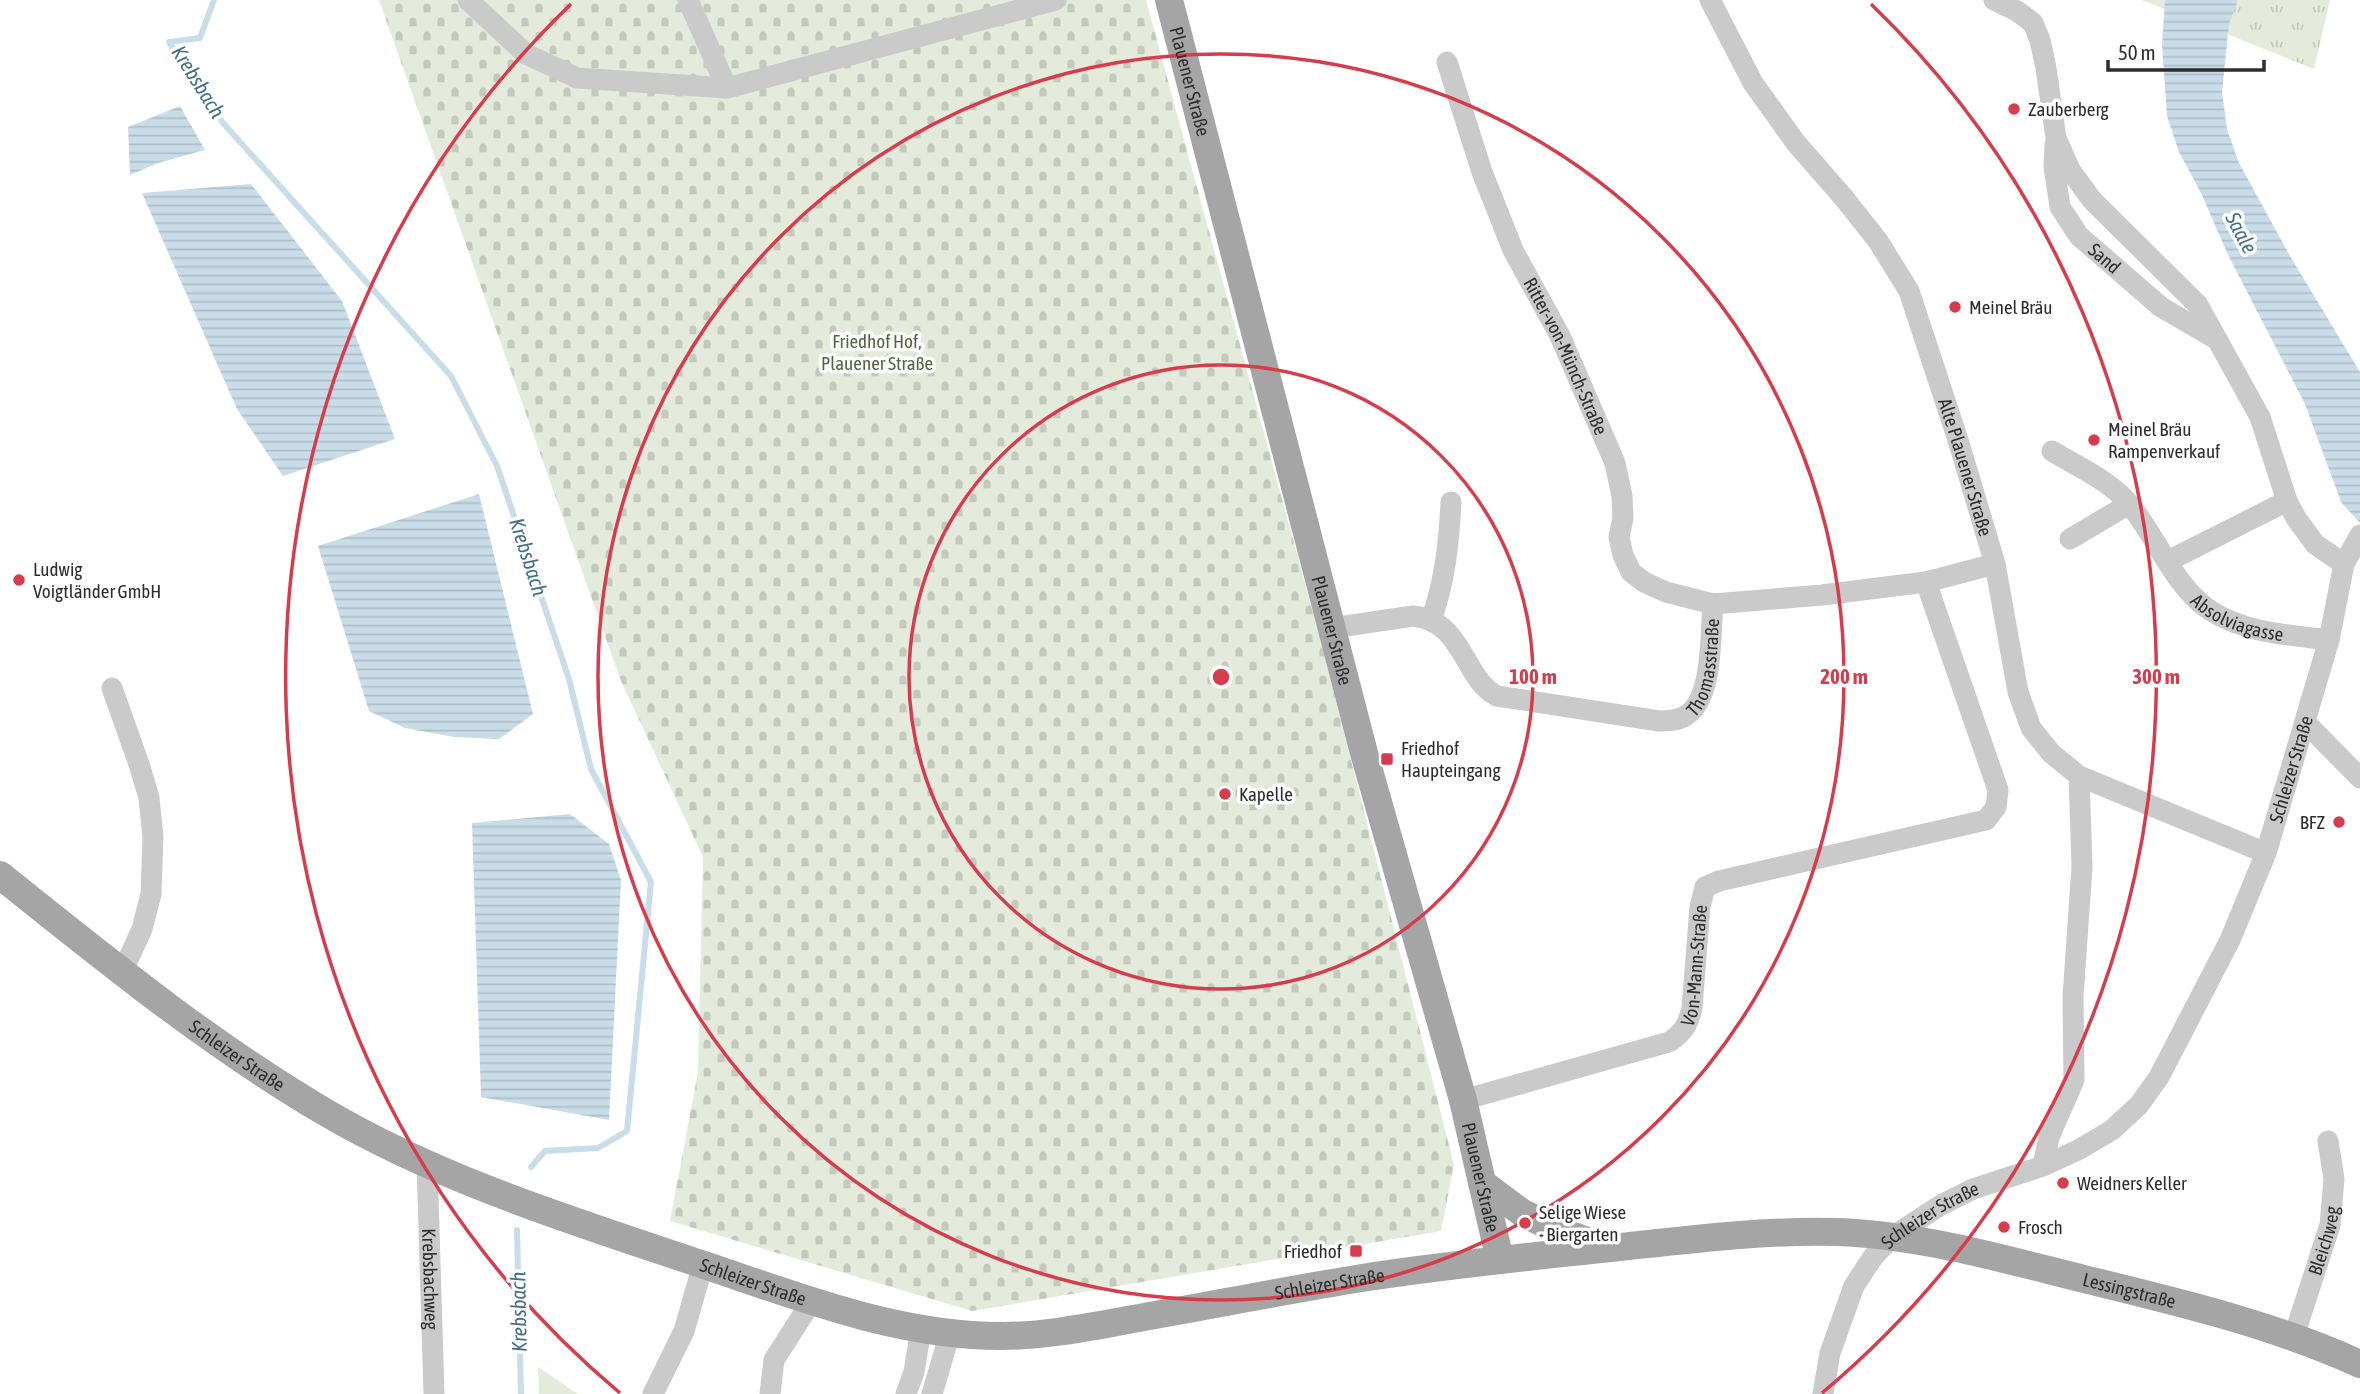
<svg xmlns="http://www.w3.org/2000/svg" width="2360" height="1394" font-family="'Asap Condensed',sans-serif">
  <style>
    .cemetery { fill: url(#cemetery-stones) }
    .park { fill: url(#park-tufts) }
    .garden { fill: #e4eadc }
    .water { fill: url(#water-rules) }
    .lines { fill: none; stroke-linecap: round; stroke-linejoin: round }
    .stream { stroke: #c9dde8; stroke-width: 6 }
    .minor { stroke: #cacaca; stroke-width: 21 }
    .major { stroke: #a5a5a5; stroke-width: 28 }
    .ring { fill: none; stroke: #d73c4c; stroke-width: 3.5 }
    .poi-dot { fill: #d73c4c; stroke: #fff; stroke-width: 2.5 }
    .labels { text-anchor: middle; stroke-width: 7; stroke-linejoin: round; paint-order: stroke }
    .street-label { font-size: 19px; fill: #2d2d2d; stroke: #fff }
    .poi-label { font-size: 19px; fill: #2d2d2d; stroke: #fff; text-anchor: start }
    .park-label { font-size: 19px; fill: #52653e; stroke: #fff }
    .water-label { font-size: 21px; font-style: italic; fill: #426f88; stroke: #fff }
    .centre { fill: #d73c4c; stroke: #fff; stroke-width: 3.5 }
    .ring-label { font-size: 21px; text-anchor: middle; font-weight: bold; fill: #d73c4c; stroke: #fff; stroke-width: 7; stroke-linejoin: round; paint-order: stroke }
  </style>
  <defs>
    <pattern id="cemetery-stones" width="16" height="16" patternUnits="userSpaceOnUse" patternTransform="scale(1.75)"><rect width="16" height="16" fill="#e4eadc"/><path d="M2 7V4a2 2 0 0 1 4 0v3zM10 15v-3a2 2 0 0 1 4 0v3z" fill="#c4c9bd"/></pattern>
    <pattern id="park-tufts" width="24" height="20" patternUnits="userSpaceOnUse" patternTransform="scale(1.75)"><rect width="24" height="20" fill="#e4eadc"/><path d="M3 7l-1-3M5 7V3M7 7l1-3M15 17l-1-3M17 17v-4M19 17l1-3" fill="none" stroke="#c4c9bd"/></pattern>
    <pattern id="water-rules" width="6" height="5" patternUnits="userSpaceOnUse" patternTransform="scale(1.75)"><rect width="6" height="5" fill="#c9dde8"/><path d="M0 2.5h6" fill="none" stroke="#adbec7"/></pattern>
  </defs>
  <rect width="100%" height="100%" fill="#fff"/>
  <!-- cemetery -->
  <path class="cemetery" d="M379,0h767l176,646 132,519 -13,66 -469,80 -302,-90 28,-149 5,-215 -82,-176z"/>
  <!-- park -->
  <path class="park" d="M2142,0h188l-16,69z"/>
  <!-- garden -->
  <path class="garden" d="M538,1367l40,27h-39z"/>
  <!-- water -->
  <path class="water" d="M2165,0h73l-9,24 -7,68 5,37 12,34 51,93 70,116v151l-19,-21 -36,-98 -77,-149 -27,-62 -22,-41 -12,-36 -5,-71z
    M180,106l25,44 -47,13 -28,12 -2,-48z
    M251,184l91,117 53,138 -112,37 -46,-67 -95,-216z
    M479,494l54,220 -34,25 -45,-2 -49,-9 -36,-17 -51,-165z
    M570,814l39,30 12,36 -12,240 -128,-23 -9,-274z"/>
  <g class="lines">
    <!-- stream -->
    <path class="stream" d="M214,0l-14,38 -31,4 54,81 228,253 46,90 72,213 22,90 60,113 -24,249 -29,17 -53,3 -14,16
      M517,1230l4,164"/>
    <!-- minor -->
    <g class="minor">
      <path d="M468,0l58,54 51,24 150,10 329,-88"/>
      <path d="M688,0l39,88"/>
      <path id="s1" d="M1710,0l43,83 43,60 48,55 34,43 31,50 49,149 37,124 23,128 13,36 20,25 28,23 187,77"/>
      <path d="M1994,0l23,11 16,12 7,17 6,28 10,70 14,32 22,30 106,105 62,112 27,84 9,17 19,26 29,20"/>
      <path id="s2" d="M1447,62l35,110 31,78 47,86 55,127 7,33 1,22 -4,19 4,18 8,17 13,10 22,10 47,12 109,-9 104,-13 69,-18"/>
      <path id="s3" d="M2055,145l-1,22 6,40 19,29 82,71 55,32"/>
      <path id="s4" d="M2052,451c26,16 59,30 78,54 28,34 44,82 81,106 35,22 78,24 118,29"/>
      <path d="M2070,539l59,-35"/>
      <path d="M2168,561l119,-60"/>
      <path d="M1431,620c14,-38 18,-78 20,-118"/>
      <path id="s5" d="M1332,628l81,-12c51,5 50,63 84,80l162,25c9,0 18,0 26,-5 29,-16 25,-83 28,-112"/>
      <path d="M112,688l28,79 9,31 4,39 -2,57 -9,35 -20,44"/>
      <path d="M2305,722l55,56"/>
      <path id="s6" d="M1463,1100l206,-58c14,-9 19,-17 23,-34l8,-101 5,-20 14,-6 267,-61 10,-13 2,-17 -72,-208"/>
      <path id="s7" d="M427,1163l7,231"/>
      <path d="M2043,1166l6,-29 25,-57 -1,-83 9,-130 -3,-91"/>
      <path id="s8" d="M2294,1336l36,-111 4,-46 -6,-38"/>
      <path d="M653,1394l31,-63 19,-66"/>
      <path d="M770,1394l4,-34 37,-58"/>
      <path d="M906,1394l8,-22 7,-43"/>
      <path d="M932,1394l18,-61"/>
      <path id="s9" d="M1823,1394l7,-41 24,-67 19,-29 20,-21 48,-31 32,-16 70,-23 35,-16 34,-20 27,-25 20,-28 71,-137 36,-87 63,-213 15,-76 16,-29"/>
    </g>
    <!-- major -->
    <g class="major">
      <path id="s10" d="M1169,0l195,753 99,347 37,160"/>
      <path id="s11" d="M0,875c105,84 209,169 325,237 119,70 255,111 385,155 95,32 190,69 292,69 46,0 91,-10 137,-18 74,-13 148,-28 223,-40 83,-13 166,-21 249,-30 75,-8 151,-18 226,-16 84,3 166,27 247,47 94,23 188,45 276,85"/>
      <path d="M1482,1183l39,29 28,14 50,20"/>
    </g>
  </g>
  <!-- distance rings -->
  <g class="ring">
    <circle cx="1221" cy="677" r="312"/>
    <circle cx="1221" cy="677" r="623"/>
    <path d="M620 1393A935 935 0 0 1 571 4M1871 4A935 935 0 0 1 1822 1393"/>
  </g>
  <!-- markers -->
  <g class="poi-dot">
    <circle cx="2014" cy="109" r="7"/>
    <circle cx="1955" cy="307" r="7"/>
    <circle cx="2094" cy="440" r="7"/>
    <circle cx="19" cy="580" r="7"/>
    <rect x="1380" y="752" width="14" height="14" rx="3.5"/>
    <circle cx="1225" cy="794" r="7"/>
    <circle cx="2339" cy="822" r="7"/>
    <circle cx="2063" cy="1183" r="7"/>
    <circle cx="1525" cy="1223" r="7"/>
    <circle cx="2004" cy="1227" r="7"/>
    <rect x="1349" y="1244" width="14" height="14" rx="3.5"/>
  </g>
  <g class="labels">
    <!-- street labels -->
    <g class="street-label">
      <text dy="7" stroke="none"><textPath href="#s10" startOffset="84">Plauener Straße</textPath></text>
      <text dy="7" stroke="none"><textPath href="#s3" startOffset="131">Sand</textPath></text>
      <text dy="7" stroke="none"><textPath href="#s2" startOffset="318">Ritter-von-Münch-Straße</textPath></text>
      <text dy="7" stroke="none"><textPath href="#s1" startOffset="539">Alte Plauener Straße</textPath></text>
      <text dy="7" stroke="none"><textPath href="#s4" startOffset="257">Absolviagasse</textPath></text>
      <text dy="7" stroke="none"><textPath href="#s10" startOffset="651">Plauener Straße</textPath></text>
      <text dy="7" stroke="none"><textPath href="#s5" startOffset="448">Thomasstraße</textPath></text>
      <text dy="7" stroke="none"><textPath href="#s9" startOffset="828">Schleizer Straße</textPath></text>
      <text dy="7" stroke="none"><textPath href="#s6" startOffset="299">Von-Mann-Straße</textPath></text>
      <text dy="7" stroke="none"><textPath href="#s11" startOffset="298">Schleizer Straße</textPath></text>
      <text dy="7" stroke="none"><textPath href="#s10" startOffset="1218">Plauener Straße</textPath></text>
      <text dy="7" stroke="none"><textPath href="#s9" startOffset="219">Schleizer Straße</textPath></text>
      <text dy="7" stroke="none"><textPath href="#s8" startOffset="100">Bleichweg</textPath></text>
      <text dy="7" stroke="none"><textPath href="#s7" startOffset="116">Krebsbachweg</textPath></text>
      <text dy="7" stroke="none"><textPath href="#s11" startOffset="864">Schleizer Straße</textPath></text>
      <text dy="7" stroke="none"><textPath href="#s11" startOffset="1452">Schleizer Straße</textPath></text>
      <text dy="7" stroke="none"><textPath href="#s11" startOffset="2261">Lessingstraße</textPath></text>
    </g>
    <!-- poi labels -->
    <g class="poi-label">
      <text x="2028" y="116">Zauberberg</text>
      <text x="1969" y="314">Meinel Bräu</text>
      <text x="2108" y="436">Meinel Bräu<tspan x="2108" dy="22">Rampenverkauf</tspan></text>
      <text x="33" y="576">Ludwig<tspan x="33" dy="22">Voigtländer GmbH</tspan></text>
      <text x="1401" y="755">Friedhof<tspan x="1401" dy="22">Haupteingang</tspan></text>
      <text x="1239" y="801">Kapelle</text>
      <text x="2325" y="829" text-anchor="end">BFZ</text>
      <text x="2077" y="1190">Weidners Keller</text>
      <text x="1539" y="1219">Selige Wiese<tspan x="1539" dy="22">- Biergarten</tspan></text>
      <text x="2018" y="1234">Frosch</text>
      <text x="1342" y="1258" text-anchor="end">Friedhof</text>
    </g>
    <!-- park labels -->
    <g class="park-label">
      <text x="877" y="348">Friedhof Hof,<tspan x="877" dy="22">Plauener Straße</tspan></text>
    </g>
    <!-- water labels -->
    <g class="water-label">
      <text transform="translate(198 82) rotate(58)" y="7">Krebsbach</text>
      <text transform="translate(2241 233) rotate(62)" y="7">Saale</text>
      <text transform="translate(528 557) rotate(72)" y="7">Krebsbach</text>
      <text transform="translate(519 1312) rotate(-91)" y="7">Krebsbach</text>
    </g>
  </g>
  <circle cx="1221" cy="677" r="10" class="centre"/>
  <g class="ring-label">
    <text x="1533" y="684">100 m</text>
    <text x="1844" y="684">200 m</text>
    <text x="2156" y="684">300 m</text>
  </g>
  <!-- scale -->
  <path d="M2108 60v10h156v-10" fill="none" stroke="#2d2d2d" stroke-width="3.5"/>
  <text x="2118" y="60" font-size="21" fill="#2d2d2d" stroke="#ffffff" stroke-width="5" paint-order="stroke">50 m</text>
</svg>
